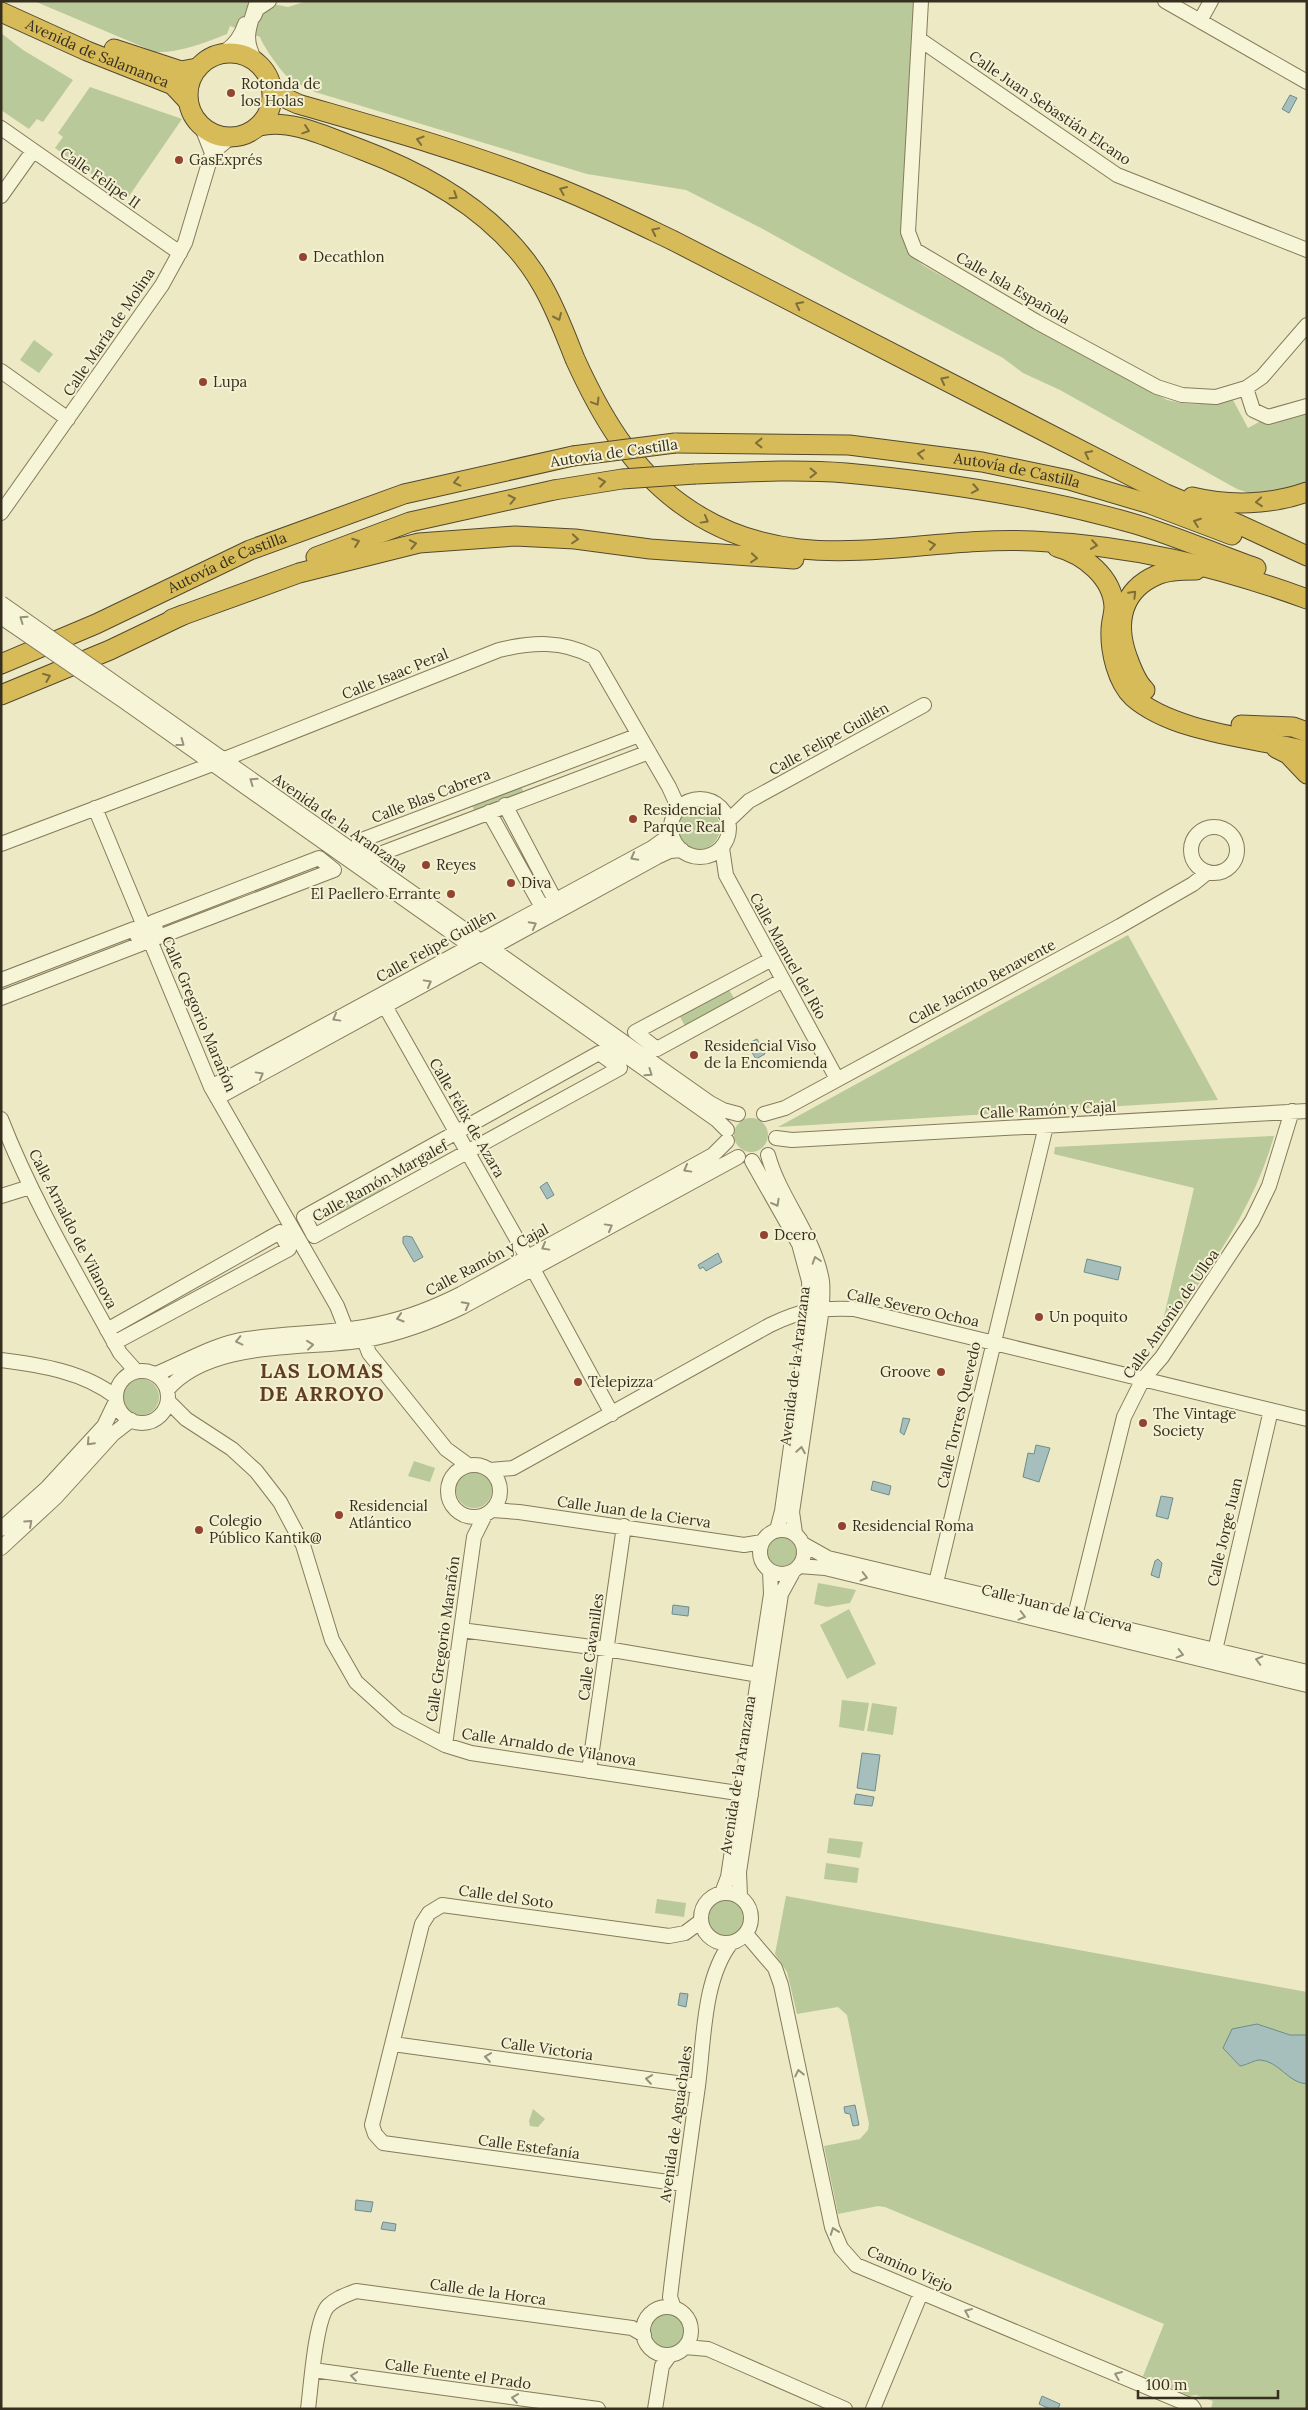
<svg xmlns="http://www.w3.org/2000/svg" width="1308" height="2410" font-family="Lora,serif">
  <style>
    .green { fill: #b9c999 }
    .water { fill: #a6bfbd; stroke: #6d8d8c }
    .lines { fill: none; stroke-linecap: round; stroke-linejoin: round }
    .minor-casing { stroke: #857b5b; stroke-width: 16 }
    .highway-casing { stroke: #53482f; stroke-width: 21 }
    .minor { stroke: #f7f5d7; stroke-width: 14 }
    .highway { stroke: #d7bb59; stroke-width: 19 }
    .minor-bridge-casing { stroke: #857b5b; stroke-width: 16; stroke-linecap: butt }
    .highway-bridge-casing { stroke: #53482f; stroke-width: 21; stroke-linecap: butt }
    .minor-bridge { stroke: #f7f5d7; stroke-width: 14 }
    .highway-bridge { stroke: #d7bb59; stroke-width: 19 }
    .oneway { stroke: #7e6e39 }
    .oneway2 { stroke: #96927b }
    .poi-dot { fill: #91442f; stroke: #f4f1d3; stroke-width: 2 }
    .labels { text-anchor: middle; stroke-width: 4; stroke-linejoin: round; paint-order: stroke }
    .street-label { font-size: 15px; fill: #362f1f; stroke: #f4f1d3 }
    .poi-label { font-size: 15px; fill: #362f1f; stroke: #f4f1d3; text-anchor: start }
    .district-label { font-size: 20px; font-weight: bold; letter-spacing: 1px; fill: #613c20; stroke: #f4f1d3 }
  </style>
  <rect width="100%" height="100%" fill="#ece9c4"/>
  <!-- green -->
  <path class="green" d="M34,1h224l30,6 19,-6h607l-13,227c2,19 9,27 23,38l243,134c23,6 43,5 66,0l15,28 20,-11 39,-13v80l-52,11 -18,-6 -177,-99 -37,-17 -20,-15 -148,-78 -94,-52 -75,-38 -99,-16 -272,-82c-8,-5 -18,-8 -25,-13 -8,-6 -27,-33 -30,-42l-30,-11 -3,8c-23,9 -47,19 -72,18z
    M1,33l22,17 50,30 -30,42 -6,-3 -8,10 -28,-19z
    M90,87l92,32 -55,80 -72,-51 8,-11 -5,-4z
    M34,340l19,14 -14,19 -19,-13z
    M519,781l6,15 -49,19 -6,-15z
    M678 828a21 21 0 1 1 42 0a21 21 0 1 1-42 0Z
    M232,889l5,14 -52,20 -5,-13z
    M1128,935l90,165 -440,27z
    M727,986l8,14 -50,26 -7,-13z
    M734 1135a17 17 0 1 1 34 0a17 17 0 1 1-34 0Z
    M1274,1136c-24,83 -71,139 -117,210l37,-158 -140,-34 1,-7z
    M378,1177l8,14 -47,26 -7,-14z
    M123 1397a18 18 0 1 1 36 0a18 18 0 1 1-36 0Z
    M414,1461l21,7 -5,14 -22,-6z
    M456 1490a18 18 0 1 1 36 0a18 18 0 1 1-36 0Z
    M767 1552a15 15 0 1 1 30 0a15 15 0 1 1-30 0Z
    M818,1583l38,7 -6,13 -23,4 -13,-3z
    M849,1609l27,55 -29,15 -27,-54z
    M842,1700l27,3 -5,28 -25,-4z
    M872,1703l25,4 -4,28 -26,-4z
    M829,1838l34,4 -3,16 -33,-5z
    M826,1863l33,5 -2,15 -33,-4z
    M786,1896l521,96v417h-96l2,-8 -17,-6 -6,1 -47,-20 21,-52 -279,-117 -7,-1 -40,8 -14,-68 36,-7 8,-9 1,-6 -22,-109 -9,-8 -41,7 -10,-42 -12,-18z
    M706 1917a21 21 0 1 1 42 0a21 21 0 1 1-42 0Z
    M657,1899l29,4 -2,14 -29,-4z
    M533,2109l12,10 -7,8 -8,-1 -1,-5z
    M651 2331a17 17 0 1 1 34 0a17 17 0 1 1-34 0Z"/>
  <!-- water -->
  <path class="water" d="M1290,95l7,3 -8,15 -7,-4z
    M1046,101l14,9 -5,7 -14,-9z
    M757,1039l8,15 -9,5 -9,-15z
    M547,1182l7,13 -7,4 -7,-12z
    M406,1236l6,1 11,20 -9,5 -11,-19v-6z
    M718,1253l4,9 -16,9 -3,-4 -3,2 -2,-4z
    M1087,1259l34,8 -3,13 -34,-8z
    M903,1418l7,1 -6,16 -4,-3z
    M1036,1445l14,3 -11,34 -16,-5 5,-24 6,1z
    M873,1481l18,5 -2,9 -18,-5z
    M1161,1496l12,2 -5,21 -12,-3z
    M1158,1559l4,4 -3,15 -8,-3 4,-14z
    M673,1605l16,2 -1,9 -16,-2z
    M862,1753l18,2 -5,36 -18,-3z
    M856,1794l18,3 -2,9 -18,-2z
    M680,1993l8,1 -2,13 -8,-2z
    M1257,2024l33,11h17v49c-19,-1 -28,-23 -47,-24 -6,0 -13,5 -20,6l-17,-18 9,-19z
    M855,2105l4,20 -6,1 -3,-12 -5,-1 -1,-6z
    M356,2200l17,2 -2,10 -16,-2z
    M383,2222l13,2 -1,7 -14,-2z
    M1042,2396l18,8 -2,5h-8l-11,-5z"/>
  <g class="lines">
    <defs>
      <path id="minor" d="M921,1l-13,231 7,18 122,72 120,65 25,8 34,2 30,-9 16,-11 45,-52
        M1165,1l142,81
        M254,16l3,-7 12,-8
        M1200,21l11,-20
        M919,39l198,136 190,75
        M224,52c11,-7 17,-15 21,-28
        M255,60c-13,-23 -5,-34 2,-59
        M201,125l11,28
        M1,128l179,125
        M1,196l32,-45
        M1,371l67,48
        M1246,388l7,22 15,7 39,-11
        M1,513l161,-228 23,-42 27,-90 19,-16
        M135,697l575,406 13,7 15,4
        M128,704l589,416 10,10
        M222,760l277,-110c33,-8 63,-10 95,7l75,130 10,22
        M671 828a29 29 0 1 1 58 0a29 29 0 1 1-58 0Z
        M505,805l50,95
        M95,808l116,279 126,219 9,23
        M489,812l53,95
        M728,821l21,-20 175,-96
        M1191 850a23 23 0 1 1 46 0a23 23 0 1 1-46 0Z
        M359,841l18,14 272,-103
        M359,841l280,-106
        M1,844l209,-79
        M722,848l4,27 111,204
        M319,858l15,12 -175,67 -6,-15z
        M772,959l-137,73 22,17 126,-69
        M1,980l133,-51 7,15 -140,54
        M381,999l146,258
        M599,1053l21,15 -306,168 -10,-19z
        M211,1087l441,-239 14,-10 5,-11
        M217,1098l440,-241 13,-6 12,-1
        M764,1114l21,-6 335,-182 73,-42 15,-12
        M1,1119c32,82 77,157 119,234l16,18
        M776,1138l16,2 515,-29
        M768,1155c12,44 46,80 54,126 1,9 0,18 0,27l-30,204 3,21
        M752,1161l47,83 10,37 1,29 -28,201 -5,19
        M1,1196l29,-9
        M533,1269l79,145
        M107,1330l173,-98 9,17 -175,94
        M364,1340l5,13 77,96 22,16
        M1,1360c40,5 83,12 115,37
        M116 1397a26 26 0 1 1 52 0a26 26 0 1 1-52 0Z
        M156,1374c31,-13 58,-30 91,-35 47,-7 94,-5 140,-17 26,-6 50,-16 74,-28l252,-139 14,-14
        M167,1390c44,-51 138,-40 198,-50 34,-6 66,-18 97,-33l276,-150
        M168,1401l18,18 46,30 24,22 24,31 23,43 29,95 24,42 42,38 47,25 26,8 280,42
        M448 1491a26 26 0 1 1 52 0a26 26 0 1 1-52 0Z
        M490,1470l23,-2 257,-143c33,-16 48,-17 84,-16l453,110
        M492,1510l27,2 225,33 18,-3
        M1,1529l46,-41 57,-62 12,-25
        M760 1552a22 22 0 1 1 44 0a22 22 0 1 1-44 0Z
        M803,1544l25,14 479,114
        M1,1548l55,-51 57,-63 18,-14
        M799,1566l26,2 482,117
        M934,1591l112,-465
        M1072,1628l52,-211 19,-38 19,-22 90,-136 17,-35 23,-75
        M461,1630l146,19 152,26
        M1213,1659l58,-249
        M445,1745l29,-208 11,-22
        M589,1771l35,-245
        M722,1893l6,-16 43,-283 -1,-23
        M701 1918a25 25 0 1 1 50 0a25 25 0 1 1-50 0Z
        M740,1896l-1,-24 42,-278 12,-22
        M746,1934l29,34 6,17 51,242 9,21 15,17 336,141 2,3
        M393,2044l305,42
        M683,2184l-300,-41 -8,-9 -3,-9 50,-201 7,-11 13,-8 227,31 16,-3 16,-12
        M643 2331a24 24 0 1 1 48 0a24 24 0 1 1-48 0Z
        M674,2308l-4,-11c8,-70 18,-141 28,-211 6,-45 5,-107 33,-143
        M685,2347l23,2 137,60
        M313,2370l285,39
        M308,2409c3,-22 7,-89 20,-103 8,-8 18,-11 28,-15l276,37 12,7
        M655,2409l7,-43 8,-11
        M873,2409l48,-116"/>
      <g id="highway">
        <path id="s1" d="M1,12l86,39 86,34 15,16"/>
        <path d="M114,49l67,22 16,-3"/>
        <circle cx="230" cy="95" r="42"/>
        <path d="M271,85l14,13 13,6c79,23 159,45 237,75 47,17 93,40 139,62l492,253 74,31 67,31"/>
        <path d="M259,126c33,-8 70,12 101,23 72,27 143,68 182,136 14,24 23,49 33,74 25,55 56,109 106,145 111,81 228,31 352,37 96,4 184,25 274,58"/>
        <path id="s2" d="M675,443l174,2 133,17 87,18 81,24 82,31"/>
        <path d="M695,474c50,-2 101,-5 151,-1 97,9 196,24 289,51 41,12 81,30 121,44"/>
        <path d="M1192,497c37,9 79,8 115,-5"/>
        <path d="M1057,547c26,7 56,30 57,60 0,7 -3,15 -3,23 -1,21 6,52 22,67 41,36 122,41 174,54"/>
        <path d="M316,557l94,-35 144,-32"/>
        <path d="M172,619l127,-46 120,-30 96,-7 60,3 75,10 144,10"/>
        <path id="s3" d="M1,664l95,-40 154,-74 154,-56 169,-38"/>
        <path d="M1145,690c-9,-8 -14,-23 -18,-34 -12,-34 -5,-66 30,-81 11,-5 27,-5 39,-5"/>
        <path d="M1,695l109,-45 73,-35"/>
        <path d="M1241,725l52,2 14,5"/>
        <path d="M1276,748l12,6 19,20"/>
      </g>
    </defs>
    <!-- minor casing -->
    <use href="#minor" class="minor-casing"/>
    <!-- highway casing -->
    <use href="#highway" class="highway-casing"/>
    <!-- minor -->
    <use href="#minor" class="minor"/>
    <!-- highway -->
    <use href="#highway" class="highway"/>
    <defs>
      <path id="minor-bridge" d="M1,603l134,94
        M1,617l127,87"/>
      <path id="highway-bridge" d="M573,456l102,-13
        M554,490l68,-11 73,-5"/>
    </defs>
    <!-- minor-bridge casing -->
    <use href="#minor-bridge" class="minor-bridge-casing"/>
    <!-- highway-bridge casing -->
    <use href="#highway-bridge" class="highway-bridge-casing"/>
    <!-- minor-bridge -->
    <use href="#minor-bridge" class="minor-bridge"/>
    <!-- highway-bridge -->
    <use href="#highway-bridge" class="highway-bridge"/>
  </g>
  <!-- one-way arrows -->
  <defs><path id="oneway-chevron" d="M-2-3.5L2.5 0L-2 3.5" fill="none" stroke-width="1.6" stroke-linecap="round" stroke-linejoin="round" transform="scale(1.25)"/></defs>
  <g class="oneway">
    <use href="#oneway-chevron" transform="translate(306 130) rotate(19)"/>
    <use href="#oneway-chevron" transform="translate(420 140) rotate(-163)"/>
    <use href="#oneway-chevron" transform="translate(563 190) rotate(-157)"/>
    <use href="#oneway-chevron" transform="translate(454 196) rotate(33)"/>
    <use href="#oneway-chevron" transform="translate(655 231) rotate(-154)"/>
    <use href="#oneway-chevron" transform="translate(799 305) rotate(-153)"/>
    <use href="#oneway-chevron" transform="translate(558 317) rotate(66)"/>
    <use href="#oneway-chevron" transform="translate(944 380) rotate(-153)"/>
    <use href="#oneway-chevron" transform="translate(596 402) rotate(59)"/>
    <use href="#oneway-chevron" transform="translate(759 443) rotate(-180)"/>
    <use href="#oneway-chevron" transform="translate(921 454) rotate(-172)"/>
    <use href="#oneway-chevron" transform="translate(1088 454) rotate(-153)"/>
    <use href="#oneway-chevron" transform="translate(813 473) rotate(1)"/>
    <use href="#oneway-chevron" transform="translate(457 482) rotate(167)"/>
    <use href="#oneway-chevron" transform="translate(602 482) rotate(-9)"/>
    <use href="#oneway-chevron" transform="translate(975 489) rotate(10)"/>
    <use href="#oneway-chevron" transform="translate(512 499) rotate(-12)"/>
    <use href="#oneway-chevron" transform="translate(1259 502) rotate(175)"/>
    <use href="#oneway-chevron" transform="translate(705 520) rotate(29)"/>
    <use href="#oneway-chevron" transform="translate(1197 522) rotate(-160)"/>
    <use href="#oneway-chevron" transform="translate(575 539) rotate(5)"/>
    <use href="#oneway-chevron" transform="translate(356 542) rotate(-20)"/>
    <use href="#oneway-chevron" transform="translate(413 544) rotate(-11)"/>
    <use href="#oneway-chevron" transform="translate(932 545) rotate(-8)"/>
    <use href="#oneway-chevron" transform="translate(1094 545) rotate(8)"/>
    <use href="#oneway-chevron" transform="translate(754 558) rotate(5)"/>
    <use href="#oneway-chevron" transform="translate(1133 594) rotate(-45)"/>
    <use href="#oneway-chevron" transform="translate(47 677) rotate(-22)"/>
  </g>
  <g class="oneway2">
    <use href="#oneway-chevron" transform="translate(23 619) rotate(-145)"/>
    <use href="#oneway-chevron" transform="translate(181 743) rotate(36)"/>
    <use href="#oneway-chevron" transform="translate(253 781) rotate(-145)"/>
    <use href="#oneway-chevron" transform="translate(634 857) rotate(152)"/>
    <use href="#oneway-chevron" transform="translate(533 925) rotate(-28)"/>
    <use href="#oneway-chevron" transform="translate(428 983) rotate(-29)"/>
    <use href="#oneway-chevron" transform="translate(336 1018) rotate(151)"/>
    <use href="#oneway-chevron" transform="translate(649 1073) rotate(35)"/>
    <use href="#oneway-chevron" transform="translate(260 1075) rotate(-29)"/>
    <use href="#oneway-chevron" transform="translate(687 1169) rotate(151)"/>
    <use href="#oneway-chevron" transform="translate(776 1203) rotate(61)"/>
    <use href="#oneway-chevron" transform="translate(609 1227) rotate(-29)"/>
    <use href="#oneway-chevron" transform="translate(545 1247) rotate(151)"/>
    <use href="#oneway-chevron" transform="translate(816 1260) rotate(-108)"/>
    <use href="#oneway-chevron" transform="translate(466 1305) rotate(-28)"/>
    <use href="#oneway-chevron" transform="translate(400 1318) rotate(163)"/>
    <use href="#oneway-chevron" transform="translate(239 1341) rotate(167)"/>
    <use href="#oneway-chevron" transform="translate(310 1345) rotate(-6)"/>
    <use href="#oneway-chevron" transform="translate(90 1442) rotate(133)"/>
    <use href="#oneway-chevron" transform="translate(801 1450) rotate(-81)"/>
    <use href="#oneway-chevron" transform="translate(29 1523) rotate(-42)"/>
    <use href="#oneway-chevron" transform="translate(864 1577) rotate(14)"/>
    <use href="#oneway-chevron" transform="translate(1022 1616) rotate(14)"/>
    <use href="#oneway-chevron" transform="translate(1180 1654) rotate(14)"/>
    <use href="#oneway-chevron" transform="translate(1259 1660) rotate(-166)"/>
    <use href="#oneway-chevron" transform="translate(488 2057) rotate(-172)"/>
    <use href="#oneway-chevron" transform="translate(799 2073) rotate(-102)"/>
    <use href="#oneway-chevron" transform="translate(649 2079) rotate(-172)"/>
    <use href="#oneway-chevron" transform="translate(834 2231) rotate(-110)"/>
    <use href="#oneway-chevron" transform="translate(968 2312) rotate(-157)"/>
    <use href="#oneway-chevron" transform="translate(1118 2375) rotate(-157)"/>
    <use href="#oneway-chevron" transform="translate(354 2376) rotate(-172)"/>
    <use href="#oneway-chevron" transform="translate(515 2398) rotate(-172)"/>
  </g>
  <!-- markers -->
  <g class="poi-dot">
    <circle cx="231" cy="93" r="5"/>
    <circle cx="179" cy="160" r="5"/>
    <circle cx="303" cy="257" r="5"/>
    <circle cx="203" cy="382" r="5"/>
    <circle cx="633" cy="819" r="5"/>
    <circle cx="426" cy="865" r="5"/>
    <circle cx="511" cy="883" r="5"/>
    <circle cx="451" cy="894" r="5"/>
    <circle cx="694" cy="1055" r="5"/>
    <circle cx="764" cy="1235" r="5"/>
    <circle cx="1039" cy="1317" r="5"/>
    <circle cx="941" cy="1372" r="5"/>
    <circle cx="578" cy="1382" r="5"/>
    <circle cx="1143" cy="1423" r="5"/>
    <circle cx="339" cy="1515" r="5"/>
    <circle cx="842" cy="1526" r="5"/>
    <circle cx="199" cy="1530" r="5"/>
  </g>
  <g class="labels">
    <!-- street labels -->
    <g class="street-label">
      <text dy="5" stroke="none"><textPath href="#s1" startOffset="105">Avenida de Salamanca</textPath></text>
      <text transform="translate(1050 108) rotate(34)" y="5">Calle Juan Sebastián Elcano</text>
      <text transform="translate(100 178) rotate(35)" y="5">Calle Felipe II</text>
      <text transform="translate(1013 288) rotate(30)" y="5">Calle Isla Española</text>
      <text transform="translate(109 332) rotate(-56)" y="5">Calle María de Molina</text>
      <text transform="translate(614 453) rotate(-8)" y="5">Autovía de Castilla</text>
      <text dy="5" stroke="none"><textPath href="#s2" startOffset="344">Autovía de Castilla</textPath></text>
      <text dy="5" stroke="none"><textPath href="#s3" startOffset="248">Autovía de Castilla</textPath></text>
      <text transform="translate(395 674) rotate(-22)" y="5">Calle Isaac Peral</text>
      <text transform="translate(829 739) rotate(-29)" y="5">Calle Felipe Guillén</text>
      <text transform="translate(431 796) rotate(-21)" y="5">Calle Blas Cabrera</text>
      <text transform="translate(340 823) rotate(35)" y="5">Avenida de la Aranzana</text>
      <text transform="translate(436 946) rotate(-29)" y="5">Calle Felipe Guillén</text>
      <text transform="translate(788 956) rotate(61)" y="5">Calle Manuel del Río</text>
      <text transform="translate(982 982) rotate(-28)" y="5">Calle Jacinto Benavente</text>
      <text transform="translate(199 1014) rotate(67)" y="5">Calle Gregorio Marañón</text>
      <text transform="translate(1048 1110) rotate(-3)" y="5">Calle Ramón y Cajal</text>
      <text transform="translate(467 1118) rotate(60)" y="5">Calle Félix de Azara</text>
      <text transform="translate(380 1181) rotate(-29)" y="5">Calle Ramón Margalef</text>
      <text transform="translate(73 1229) rotate(63)" y="5">Calle Arnaldo de Vilanova</text>
      <text transform="translate(487 1260) rotate(-28)" y="5">Calle Ramón y Cajal</text>
      <text transform="translate(913 1308) rotate(12)" y="5">Calle Severo Ochoa</text>
      <text transform="translate(1171 1314) rotate(-55)" y="5">Calle Antonio de Ulloa</text>
      <text transform="translate(795 1366) rotate(-83)" y="5">Avenida de la Aranzana</text>
      <text transform="translate(959 1415) rotate(-77)" y="5">Calle Torres Quevedo</text>
      <text transform="translate(634 1512) rotate(8)" y="5">Calle Juan de la Cierva</text>
      <text transform="translate(1225 1532) rotate(-77)" y="5">Calle Jorge Juan</text>
      <text transform="translate(1057 1608) rotate(14)" y="5">Calle Juan de la Cierva</text>
      <text transform="translate(443 1639) rotate(-82)" y="5">Calle Gregorio Marañón</text>
      <text transform="translate(591 1647) rotate(-82)" y="5">Calle Cavanilles</text>
      <text transform="translate(549 1747) rotate(9)" y="5">Calle Arnaldo de Vilanova</text>
      <text transform="translate(738 1775) rotate(-81)" y="5">Avenida de la Aranzana</text>
      <text transform="translate(506 1897) rotate(8)" y="5">Calle del Soto</text>
      <text transform="translate(547 2049) rotate(8)" y="5">Calle Victoria</text>
      <text transform="translate(676 2124) rotate(-82)" y="5">Avenida de Aguachales</text>
      <text transform="translate(529 2147) rotate(8)" y="5">Calle Estefanía</text>
      <text transform="translate(910 2269) rotate(24)" y="5">Camino Viejo</text>
      <text transform="translate(488 2292) rotate(8)" y="5">Calle de la Horca</text>
      <text transform="translate(458 2374) rotate(8)" y="5">Calle Fuente el Prado</text>
    </g>
    <!-- poi labels -->
    <g class="poi-label">
      <text x="241" y="89">Rotonda de<tspan x="241" dy="17">los Holas</tspan></text>
      <text x="189" y="165">GasExprés</text>
      <text x="313" y="262">Decathlon</text>
      <text x="213" y="387">Lupa</text>
      <text x="643" y="815">Residencial<tspan x="643" dy="17">Parque Real</tspan></text>
      <text x="436" y="870">Reyes</text>
      <text x="521" y="888">Diva</text>
      <text x="441" y="899" text-anchor="end">El Paellero Errante</text>
      <text x="704" y="1051">Residencial Viso<tspan x="704" dy="17">de la Encomienda</tspan></text>
      <text x="774" y="1240">Dcero</text>
      <text x="1049" y="1322">Un poquito</text>
      <text x="931" y="1377" text-anchor="end">Groove</text>
      <text x="588" y="1387">Telepizza</text>
      <text x="1153" y="1419">The Vintage<tspan x="1153" dy="17">Society</tspan></text>
      <text x="349" y="1511">Residencial<tspan x="349" dy="17">Atlántico</tspan></text>
      <text x="209" y="1526">Colegio<tspan x="209" dy="17">Público Kantik@</tspan></text>
      <text x="852" y="1531">Residencial Roma</text>
    </g>
    <!-- district labels -->
    <g class="district-label">
      <text x="322" y="1378">LAS LOMAS<tspan x="322" dy="23">DE ARROYO</tspan></text>
    </g>
  </g>
  <!-- border -->
  <rect width="1308" height="2410" fill="none" stroke="#362f1f" stroke-width="5"/>
  <!-- scale -->
  <path d="M1138 2390v8h140v-8" fill="none" stroke="#362f1f" stroke-width="2.5"/>
  <text x="1146" y="2390" font-size="15" fill="#362f1f" stroke="#f4f1d3" stroke-width="4" paint-order="stroke">100 m</text>
</svg>
